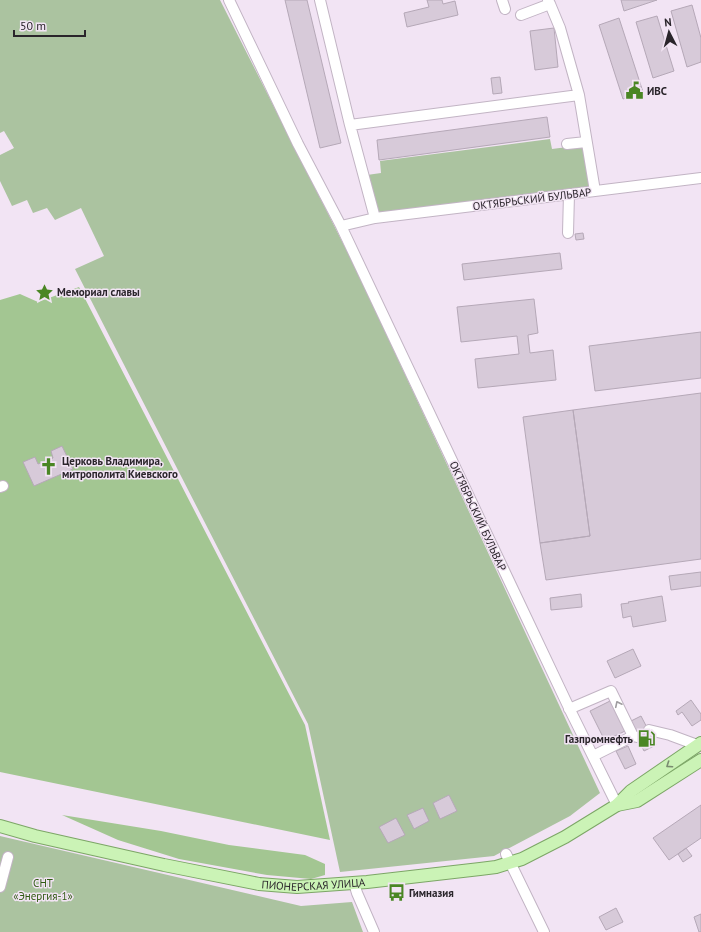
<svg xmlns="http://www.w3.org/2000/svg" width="701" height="932" font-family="'PT Sans',sans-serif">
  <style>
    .green { fill: #abc3a0 }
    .forest { fill: #a3c692 }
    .building { fill: #d7cad9; stroke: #b5a8b7 }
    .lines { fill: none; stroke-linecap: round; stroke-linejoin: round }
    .minor-casing { stroke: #c2b4c4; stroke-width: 12 }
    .major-casing { stroke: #7ca666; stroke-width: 14 }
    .minor { stroke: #fff; stroke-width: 10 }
    .major { stroke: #cbf3b6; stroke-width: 12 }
    .oneway { stroke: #9f9da0 }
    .oneway2 { stroke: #7a8c70 }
    .labels { text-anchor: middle; stroke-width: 3; stroke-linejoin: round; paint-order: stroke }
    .poi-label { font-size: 11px; font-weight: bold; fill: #2a252b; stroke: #f2e4f4; text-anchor: start }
    .street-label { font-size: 11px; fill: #2a252b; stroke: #f2e4f4 }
    .park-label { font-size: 11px; fill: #2f5a11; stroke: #f2e4f4 }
  </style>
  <rect width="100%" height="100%" fill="#f2e4f4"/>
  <!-- green -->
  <path class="green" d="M0,0h220l135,267 245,526 -30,23 -76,40 -154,16 -32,-148 -233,-455 29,-13 -23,-48 -26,12 -8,-12 -14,5 -6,-13 -15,6 -12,-25v-26l14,-7 -10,-17 -4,2z
    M550,139l2,10 31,-4 8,43 -213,27 -11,-40 14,-2 -1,-12z
    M0,836l301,70 51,-4 11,30h-363z"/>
  <!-- forest -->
  <path class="forest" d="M79,287l226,438 25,115 -330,-68v-472l20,-6 18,8z
    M62,815l99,16 68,14 76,10 20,9v11l-14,4 -44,-4 -88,-16 -61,-19z"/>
  <!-- building -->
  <path class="building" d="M285,0h22l34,143 -21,5z
    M427,0h15l1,4 12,-3 3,14 -51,12 -3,-14 25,-6z
    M621,0h36l-33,11z
    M692,5l9,33v24l-14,5 -16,-56z
    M657,16l17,55 -21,7 -17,-56z
    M619,18l24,74 -20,7 -24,-74z
    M554,28l4,39 -23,3 -5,-39z
    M500,77l2,16 -9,1 -2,-16z
    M547,117l3,20 -171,23 -2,-20z
    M583,233l1,6 -8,1 -1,-6z
    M560,253l2,16 -98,11 -2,-16z
    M534,299l4,34 -10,2 2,18 23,-3 3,30 -78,8 -3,-29 44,-5 -2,-18 -56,6 -4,-35z
    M701,332v46l-106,13 -6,-45z
    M701,393v166l-155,21 -6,-37 50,-7 -17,-126z
    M573,410l17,126 -50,7 -17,-126z
    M62,446l11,23 -39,17 -11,-24 12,-5 3,7 15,-6 -2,-7z
    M701,572v14l-30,4 -2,-14z
    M581,594l1,13 -31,3 -1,-12z
    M662,596l4,25 -33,6 -2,-11 -8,2 -2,-14 8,-1 -1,-1z
    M633,649l8,17 -26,12 -8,-17z
    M612,700l15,30 -22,11 -15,-30z
    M691,700l10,14v6l-9,6 -10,-14 -4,3 -2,-4z
    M641,716l15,29 -12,6 -15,-29z
    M628,746l8,18 -11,5 -9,-18z
    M449,795l8,16 -17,8 -7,-16z
    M701,805v33l-32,22 -16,-22z
    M423,808l6,13 -15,8 -7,-14z
    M396,818l9,17 -17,8 -9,-16z
    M686,848l6,8 -9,6 -5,-8z
    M616,908l7,14 -17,8 -7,-13z
    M701,914v18h-2l-5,-15z"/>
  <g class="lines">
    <defs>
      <path id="minor" d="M229,0l69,144 43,82 230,486 46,93
        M320,0l30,125
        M502,0l3,9
        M550,4l10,24 19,67
        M521,15l29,-11 -2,-4
        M567,144l19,-2
        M375,218l-25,-93 229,-30 16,96
        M341,226l34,-8 326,-40
        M568,233l1,-39
        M0,487l3,-1
        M569,709l42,-18 22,45 4,1
        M649,730l21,5 27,10
        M593,756l40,-20
        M506,854l38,78
        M354,883l3,10 17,39
        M0,887l8,-30"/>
      <g id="major">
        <path d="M617,805l20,-4 64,-41"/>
        <path id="s1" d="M0,826l35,10 129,29 95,19 38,3 70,-5 113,-13 16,-2 26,-8 43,-22 52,-32 14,-14 70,-48"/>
      </g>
    </defs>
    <!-- minor casing -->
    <use href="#minor" class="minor-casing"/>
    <!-- major casing -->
    <use href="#major" class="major-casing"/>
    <!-- minor -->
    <use href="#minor" class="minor"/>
    <!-- major -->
    <use href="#major" class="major"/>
  </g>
  <!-- one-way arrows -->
  <defs><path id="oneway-chevron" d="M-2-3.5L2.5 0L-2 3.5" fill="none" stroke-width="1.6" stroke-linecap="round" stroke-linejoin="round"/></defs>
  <use class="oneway" href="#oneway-chevron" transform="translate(618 704) rotate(-116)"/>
  <use class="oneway2" href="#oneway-chevron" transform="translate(669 765) rotate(146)"/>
  <!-- icons -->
  <defs>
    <symbol id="civic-bare" viewBox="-9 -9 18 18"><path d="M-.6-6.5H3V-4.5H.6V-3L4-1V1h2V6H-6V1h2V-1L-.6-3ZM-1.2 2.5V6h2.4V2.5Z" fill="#4a8624" stroke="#f2e4f4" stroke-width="2.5" paint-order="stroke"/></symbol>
    <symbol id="sight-bare" viewBox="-9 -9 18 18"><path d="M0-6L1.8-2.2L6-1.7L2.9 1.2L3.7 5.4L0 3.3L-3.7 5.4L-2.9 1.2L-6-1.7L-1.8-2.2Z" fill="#4a8624" stroke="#f2e4f4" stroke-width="2.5" paint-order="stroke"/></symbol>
    <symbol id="church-bare" viewBox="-9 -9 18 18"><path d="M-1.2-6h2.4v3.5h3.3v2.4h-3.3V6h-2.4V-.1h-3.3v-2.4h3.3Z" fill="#4a8624" stroke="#f2e4f4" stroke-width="2.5" paint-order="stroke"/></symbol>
    <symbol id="fuel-bare" viewBox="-9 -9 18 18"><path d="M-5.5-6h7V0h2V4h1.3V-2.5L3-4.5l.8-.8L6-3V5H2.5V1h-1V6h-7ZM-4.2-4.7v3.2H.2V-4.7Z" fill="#4a8624" stroke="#f2e4f4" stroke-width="2.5" paint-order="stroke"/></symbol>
    <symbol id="bus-bare" viewBox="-9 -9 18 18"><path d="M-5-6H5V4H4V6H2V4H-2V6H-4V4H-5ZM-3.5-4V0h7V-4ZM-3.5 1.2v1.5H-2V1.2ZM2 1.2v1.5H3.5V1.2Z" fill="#4a8624" stroke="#f2e4f4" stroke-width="2.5" paint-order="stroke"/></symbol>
  </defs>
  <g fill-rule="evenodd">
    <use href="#civic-bare" x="622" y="78" width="25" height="25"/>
    <use href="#sight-bare" x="32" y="280" width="25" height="25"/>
    <use href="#church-bare" x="36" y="454" width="25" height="25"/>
    <use href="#fuel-bare" x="634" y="726" width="25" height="25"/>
    <use href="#bus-bare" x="384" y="880" width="25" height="25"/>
  </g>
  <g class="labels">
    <!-- poi labels -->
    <g class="poi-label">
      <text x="647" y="95">ИВС</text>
      <text x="57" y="296">Мемориал славы</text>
      <text x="62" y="465">Церковь Владимира,<tspan x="62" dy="13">митрополита Киевского</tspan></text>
      <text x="633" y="743" text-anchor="end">Газпромнефть</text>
      <text x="409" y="897">Гимназия</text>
    </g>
    <!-- street labels -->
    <g class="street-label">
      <text transform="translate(532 199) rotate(-7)" y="4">ОКТЯБРЬСКИЙ БУЛЬВАР</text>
      <text transform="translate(478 516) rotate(65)" y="4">ОКТЯБРЬСКИЙ БУЛЬВАР</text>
      <text dy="4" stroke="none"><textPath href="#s1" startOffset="320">ПИОНЕРСКАЯ УЛИЦА</textPath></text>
    </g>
    <!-- park labels -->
    <g class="park-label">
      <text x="43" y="887">СНТ<tspan x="43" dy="13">«Энергия-1»</tspan></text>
    </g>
  </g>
  <!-- north arrow -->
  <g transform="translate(669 32) rotate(354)" stroke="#f2e4f4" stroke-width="3" paint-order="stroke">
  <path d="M0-3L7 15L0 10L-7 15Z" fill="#2a252b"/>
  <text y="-6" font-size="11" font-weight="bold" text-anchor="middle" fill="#2a252b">N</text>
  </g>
  <!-- scale -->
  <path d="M14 30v6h71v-6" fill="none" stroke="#2a252b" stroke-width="2"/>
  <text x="20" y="30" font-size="12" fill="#2a252b" stroke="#f2e4f4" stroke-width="3" paint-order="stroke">50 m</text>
</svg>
